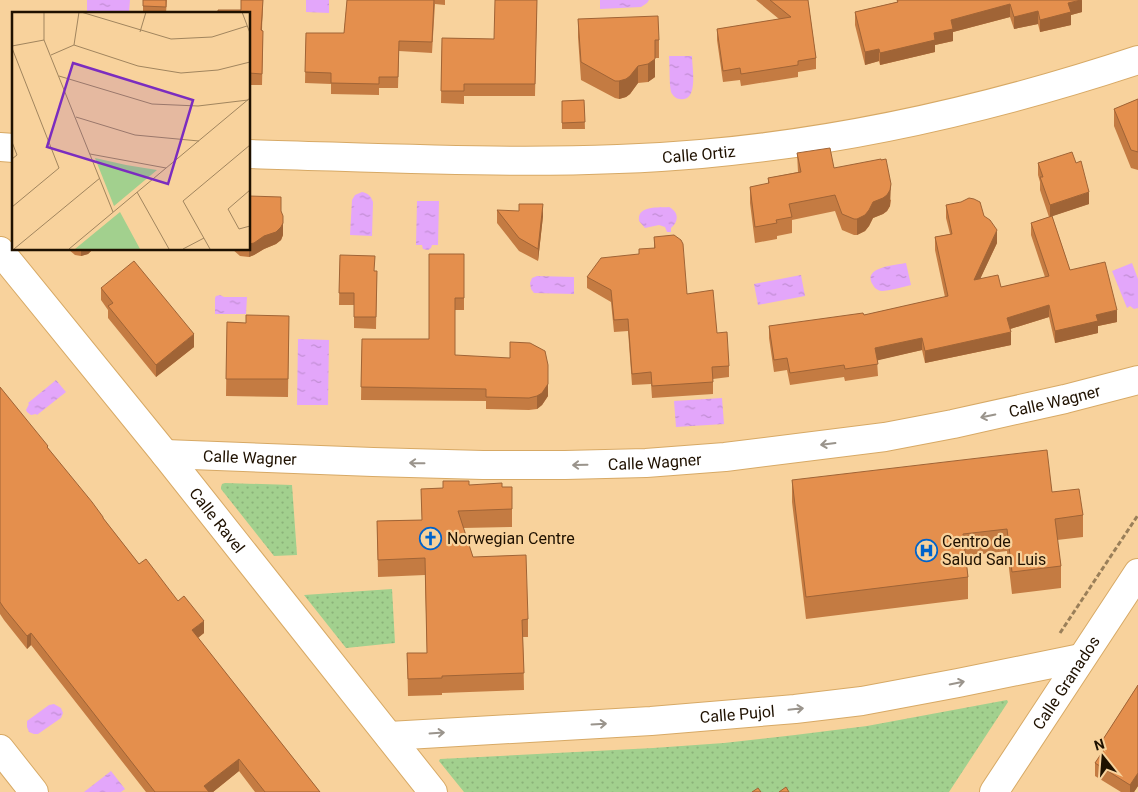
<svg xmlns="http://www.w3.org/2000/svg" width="1138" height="792" font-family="Roboto,sans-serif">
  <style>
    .park { fill: url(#park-dots) }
    .water { fill: url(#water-ripples) }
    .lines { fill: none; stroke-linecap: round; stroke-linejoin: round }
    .street-casing { stroke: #d7a965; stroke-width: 30 }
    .path { stroke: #9a7f59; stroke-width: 3; stroke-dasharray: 5 2.5; stroke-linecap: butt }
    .street { stroke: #fff; stroke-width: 28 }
    .wall { fill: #c47b42 }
    .shaded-wall { fill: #a06436 }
    .building { fill: #e48f4d; stroke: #a06436 }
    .oneway { stroke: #9a948c }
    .labels { text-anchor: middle; stroke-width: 4.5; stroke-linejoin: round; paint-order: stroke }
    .street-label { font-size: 16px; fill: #1f1100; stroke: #f8d29c }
    .poi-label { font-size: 16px; fill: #1f1100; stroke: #f8d29c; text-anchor: start }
    .inset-road { fill: none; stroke: #a1855e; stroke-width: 1 }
    .view { fill: #7b2cbf; fill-opacity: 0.15; stroke: #7b2cbf; stroke-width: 2.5 }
    .inset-edge { fill: none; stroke: #1f1100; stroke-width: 2.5 }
  </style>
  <defs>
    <pattern id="park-dots" width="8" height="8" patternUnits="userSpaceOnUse" patternTransform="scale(1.25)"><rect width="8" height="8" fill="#a2d08e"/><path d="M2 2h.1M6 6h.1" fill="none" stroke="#8bb279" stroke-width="1.8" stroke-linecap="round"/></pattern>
    <pattern id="water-ripples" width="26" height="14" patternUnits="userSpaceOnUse" patternTransform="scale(1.25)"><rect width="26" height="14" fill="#e3a6fa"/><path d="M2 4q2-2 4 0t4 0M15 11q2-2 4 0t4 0" fill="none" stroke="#c28ed4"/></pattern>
  </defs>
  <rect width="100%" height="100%" fill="#f8d29c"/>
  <!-- park -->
  <path class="park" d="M225,483l67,2 5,70 -23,1 -53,-67v-2l1,-3z
    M392,589l3,54 -49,5 -42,-53z
    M1007,700l1,2 -59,90h-485l-25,-31 1,-2 213,-11 71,-5 71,-8 72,-9z"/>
  <!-- water -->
  <path class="water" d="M87,0h43l-1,12 -42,-1z
    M306,0h23v13l-23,-1z
    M600,0h49l-2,3 -6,4 -41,2z
    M669,56h23c0,11 7,46 -12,43 -4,0 -7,-3 -9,-7 -2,-9 -1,-26 -2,-36z
    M362,192c6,1 9,4 11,10l-1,34 -22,-1 2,-35 3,-5z
    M417,201h22l-1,44h-6l-1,3 -3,2 -5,-1 -1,-4h-6z
    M669,207c10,5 10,14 2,21v4h-4l-2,-5 -6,-2 -14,3 -6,-7c-2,-16 19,-13 30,-14z
    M906,263l5,22c-9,2 -19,5 -28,6 -4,0 -8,-2 -10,-6 -12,-18 23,-20 33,-22z
    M1132,263l6,16v29l-4,1 -4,-3 -3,2 -15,-37z
    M801,275l4,21 -47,9 -4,-21z
    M537,276l37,1v17l-40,-1 -3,-4 -1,-6 2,-5z
    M220,295l4,2h23l-1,17h-31v-16l1,-2z
    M298,339l31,1 -1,65h-31z
    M56,380l10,12 -29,23 -1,-1 -5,1 -4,-3 -1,-2 3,-6 -1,-1z
    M722,398l2,26 -48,3 -2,-26z
    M54,704l7,4 2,5 -2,5 -23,16h-4l-5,-2 -2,-5v-6l22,-16z
    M111,771l14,18 -4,3h-37z"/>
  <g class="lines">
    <defs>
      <g id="street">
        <path d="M0,147l14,1"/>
        <path id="s1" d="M249,154c150,4 302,13 452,0 149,-13 295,-47 437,-94"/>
        <path id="s2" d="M0,251l165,203 268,338"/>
        <path id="s3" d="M165,454l208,8 110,3h82l81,-2 79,-6 160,-20 68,-13 112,-25 73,-19"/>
        <path id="s4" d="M389,736l262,-15 144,-12 67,-8 96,-18 123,-25"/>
        <path d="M0,749l34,43"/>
        <path id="s5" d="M994,792l144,-219"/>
      </g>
    </defs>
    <!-- street casing -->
    <use href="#street" class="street-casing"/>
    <!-- path -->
    <path class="path" d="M1060,633l78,-118"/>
    <!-- street -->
    <use href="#street" class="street"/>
  </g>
  <!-- wall -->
  <path class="wall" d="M143,0h24l-1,13 -23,-1z
    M263,0l-1,30 1,12 -1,43h-13v-71l-8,-4z
    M347,0h98v5l-10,-1 -3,49 -33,-2 -1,37h-19v7l-48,-1v-10l-26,-1 1,-50h38z
    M537,0l-2,96h-71v8l-23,-1 1,-65 52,1z
    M756,0h52l8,58v11l-18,3v5l-57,9 -1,-6 -17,2 -6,-42v-11l62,-10z
    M897,0h185v12l-11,3v10l-31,7 -2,-8 -24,5 -4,-12 -57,15v9l-18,4v7l-55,13 -1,-4 -14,4 -10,-40v-13l42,-10z
    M578,19l81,21v18h-4v19l-7,5 -10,1 -8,11 -4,3 -7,2 -4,-1 -34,-18 -3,-43z
    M1138,99v71l-7,-2 -17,-42v-17z
    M584,100l1,29h-23v-28z
    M797,153l37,15 57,32 -1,6 -3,5 -4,3 -10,4 -4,8 -4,5 -8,4h-3l-12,-5 -7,-19 -43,9v13l-15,3v3l-22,4 -5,-40v-16l18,-3v-6l30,-6z
    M1038,163l51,41 -37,12 18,54 47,52 -19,4v7l-43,10 -6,-26 -39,12 1,16 -86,18 -3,-13 -45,10 1,16 -33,5 -1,-4 -54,8 -3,-15 -13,2 -5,-34v-12l95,-11 81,-18 -10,-47v-13l15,-3 -4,-16v-13l38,11 13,27 -17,36 21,8 44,-10 -14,-42v-12l18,-6 -9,-27v-8l-2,-7z
    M249,196l32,16 2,17v6l-2,5 -5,4 -12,5 -10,6 -5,2 -9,-1 -8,-7h-7h24z
    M497,210l46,6 -5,45 -19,-10 -22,-28z
    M654,237l33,57 30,39 12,33v11l-16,2v15l-61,4 -1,-14 -19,1 -4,-54 -14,1 -3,-30 -24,-14v-11l67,-29z
    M68,249h25l-5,5 -7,2 -6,-1z
    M464,254v56h-9v45l93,41 -6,9 -5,4 -8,1 -43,-1v-8l-125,-1 1,-61h67z
    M340,255l35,16h2l-1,58 -22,-1v-23h-15z
    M101,288l93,59 -38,30 -48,-59v-8l-7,-10z
    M289,316l-1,81 -62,-1 1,-74 19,1z
    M0,387l139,177 65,69 -6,5 122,154h-65l-16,-21 -26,21h-67l-115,-147 -4,4 -23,-29 -4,-6z
    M792,480l260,12 31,23v22l-26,3 4,26v22l-49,6 -5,-43 -41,5 2,21v22l-162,20 -14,-117z
    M469,485l33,2 10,22v18l-49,1 10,29 55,62v18h-5l1,53 -82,3v2l-34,1 -1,-43h20l-2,-78 -47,2 -1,-56 45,-1 -1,-31 22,-1z
    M1138,685v101l-4,6h-13l-26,-16v-13l5,-7v-12z"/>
  <!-- shaded-wall -->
  <path class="shaded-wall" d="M263,0l-2,42v-12z
    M1082,0v12l-11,3v10l-31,7v-12l28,-17z
    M1010,4v13l-57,15v9l-18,4v7l-55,13v-12l54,-20 17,-13z
    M1038,11v13l-24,5v-12z
    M879,49v12l-14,4v-13z
    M655,58v19l-7,5v-18z
    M638,66v17l-8,11 -4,3 -7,2v-18z
    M891,184l-1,22 -3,5 -4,3 -10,4 -4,8 -4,5 -8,4v-16z
    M1089,192v12l-39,13v-12z
    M543,204v12l-5,45v-12z
    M283,216v19l-2,5 -5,4 -12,5 -10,6 -5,2v-13z
    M997,230v13l-23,49v-12z
    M81,249h12l-5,5 -7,2z
    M1049,305v12l-42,13v-12z
    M1117,310v12l-19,4v7l-43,10v-12l41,-16z
    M1011,332v13l-86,18v-12z
    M194,334v13l-38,30v-12z
    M922,338v12l-47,11v-13z
    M548,365v31l-6,9 -5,4v-13z
    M204,621v12l-12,9v-12z
    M31,633v12l-4,4v-13z
    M239,759v12l-26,21h-9v-6z
    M1138,773v13l-4,6h-4v-7z"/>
  <!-- building -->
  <path class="building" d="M143,0h23v7l-23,-1z
    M241,0h22l-2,30 2,1 -1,43 -13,-1v-59h-31v-4h23z
    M347,0h87l-2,42 -33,-1 -1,36h-19v7l-48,-1v-10l-26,-1 1,-39h38z
    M495,0h42l-2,84h-71v7h-23l1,-53 52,1z
    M770,0h38l8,58 -18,3v4l-57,9 -1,-6 -17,3 -6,-42 74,-12z
    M897,0h184l-13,3 3,9 -31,8 -2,-9 -24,6 -4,-13 -59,16 2,9 -19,4 1,7 -55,13 -1,-4 -14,3 -10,-40 43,-10z
    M658,16l1,24h-4v19l-7,5 -10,2 -8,10 -4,3 -7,2h-4l-34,-19 -3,-43z
    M1138,99v53l-7,-2 -17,-41z
    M584,100l1,22 -23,1v-22z
    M830,148l4,20 47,-9v1l5,-1 5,25 -1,6 -3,5 -4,3 -10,4 -4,8 -4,5 -8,4h-3l-12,-5 -7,-19 -46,9 3,13 -16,3 1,3 -22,4 -5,-40 19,-4 -1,-5 33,-6 -4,-19z
    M1072,152l4,11 5,-2 8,31 -39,13 -10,-28h3l-5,-14z
    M249,196l32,1v14l2,5v7l-2,4 -5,5 -12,4 -10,7 -5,1z
    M969,198l5,1 6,3 4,14 6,4 7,10 -23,50 24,-5 3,12 48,-11 -18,-53 21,-7 18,54 35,-8 12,48 -21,5 2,6 -43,10 -6,-26 -42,13 4,14 -86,19 -3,-13 -47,10 3,16 -33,5 -1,-4 -54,8 -3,-15 -13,2 -5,-34 94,-13 1,2 84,-19 -13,-59 17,-3 -6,-29 15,-3z
    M519,204h24l-5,45 -19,-11 -22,-28 22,1z
    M674,235l7,5 2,4 4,50 26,-4 4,43 10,-1 2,34 -17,1 1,15 -61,4 -1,-14 -19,2 -4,-55 -14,1 -3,-30 -24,-13 14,-19 38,-4v-5l16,-1 -1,-11z
    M429,254h35v44h-9v57l55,3v-16l20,1 15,8 3,14v19l-6,9 -5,3 -8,2 -43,-1v-8l-125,-2 1,-48h67z
    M340,255l35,1 -1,15h3l-1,46h-22v-24h-15z
    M134,261l60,73 -38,31 -48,-59 5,-3 -12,-15z
    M246,315l43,1 -1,63h-62l1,-57 19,1z
    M0,387l48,59 -1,1 45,55 11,15v1l36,46 7,-5 32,42 6,-5 20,25 -12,9 128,162h-55l-26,-33 -35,27 5,6h-54l-124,-159 -4,3 -23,-28 -4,-6z
    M1047,450l5,42 27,-3 4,26 -28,4 6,47 -49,6 -5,-43 -44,5 5,43 -162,20 -14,-117z
    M443,481h26v4l33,-2v4h10v22l-54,2 15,46 53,-2 2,64 -6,1 2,53 -82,3v2l-34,1 -1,-26h20l-2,-95 -47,2 -1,-39 45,-1 -1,-31 22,-1z
    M1138,685v88l-8,12 -35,-22 10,-15 -5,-4z
    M786,787l3,5h-10z
    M758,788l3,4h-9z"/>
  <!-- one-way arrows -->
  <defs><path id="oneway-shaft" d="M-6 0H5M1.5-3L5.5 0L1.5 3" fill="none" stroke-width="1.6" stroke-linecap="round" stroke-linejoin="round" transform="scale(1.25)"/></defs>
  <g class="oneway">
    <use href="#oneway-shaft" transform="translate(988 416) rotate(168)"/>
    <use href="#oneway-shaft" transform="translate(828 444) rotate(173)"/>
    <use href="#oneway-shaft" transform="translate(417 463) rotate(-179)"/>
    <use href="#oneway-shaft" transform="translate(580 465) rotate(179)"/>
    <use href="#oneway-shaft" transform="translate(957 683) rotate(-11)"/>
    <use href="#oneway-shaft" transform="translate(796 709) rotate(-6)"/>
    <use href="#oneway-shaft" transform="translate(599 724) rotate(-3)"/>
    <use href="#oneway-shaft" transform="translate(437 733) rotate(-4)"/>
  </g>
  <!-- icons -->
  <defs>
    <symbol id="church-ring" viewBox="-11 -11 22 22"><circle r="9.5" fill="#f8d29c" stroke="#0063cb" stroke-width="1.5"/><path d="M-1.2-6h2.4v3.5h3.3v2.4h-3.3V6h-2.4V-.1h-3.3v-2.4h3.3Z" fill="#0063cb"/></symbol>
    <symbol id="hospital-ring" viewBox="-11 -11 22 22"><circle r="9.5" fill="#f8d29c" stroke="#0063cb" stroke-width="1.5"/><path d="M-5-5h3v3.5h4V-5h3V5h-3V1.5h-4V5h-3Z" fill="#0063cb"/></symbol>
  </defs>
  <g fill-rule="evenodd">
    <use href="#church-ring" x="418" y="526" width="25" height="25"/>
    <use href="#hospital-ring" x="914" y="538" width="25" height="25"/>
  </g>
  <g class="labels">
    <!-- street labels -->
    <g class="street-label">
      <text dy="6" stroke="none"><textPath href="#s1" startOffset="450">Calle Ortiz</textPath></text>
      <text dy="6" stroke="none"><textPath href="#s3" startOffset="895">Calle Wagner</textPath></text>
      <text dy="6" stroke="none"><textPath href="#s3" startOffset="85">Calle Wagner</textPath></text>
      <text dy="6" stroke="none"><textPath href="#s3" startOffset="490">Calle Wagner</textPath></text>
      <text dy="6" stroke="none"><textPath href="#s2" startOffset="346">Calle Ravel</textPath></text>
      <text dy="6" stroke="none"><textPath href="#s5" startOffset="131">Calle Granados</textPath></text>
      <text dy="6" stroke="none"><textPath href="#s4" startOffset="349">Calle Pujol</textPath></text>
    </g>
    <!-- poi labels -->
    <g class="poi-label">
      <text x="447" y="544">Norwegian Centre</text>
      <text x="942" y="547">Centro de<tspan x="942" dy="18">Salud San Luis</tspan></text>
    </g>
  </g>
  <!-- overview -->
  <g transform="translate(12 12)">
    <rect width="238" height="238" fill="#f8d29c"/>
    <path d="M83,146l31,7 31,5 -43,36zM108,200l20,37h-65z" fill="#a2d08e"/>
    <path class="inset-road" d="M32,0v28l69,172M69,0l90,27 41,-2 35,-11M230,0l8,21M128,20l6,-20M62,33l5,-33M0,34l32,-6M0,36l47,120 -47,39M39,43l23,-10 64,21 43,7 37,-3 32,-8M47,64l93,28 46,2 50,-6M64,105l59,18 64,6M0,130l5,13 -5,4M78,142l76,14M238,178l-22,19 11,20 11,-3M125,180l32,57M2,237l86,-71M57,237l181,-151M171,237l21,-11M198,237l-27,-48 67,-56"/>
    <path class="view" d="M61,51l120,37 -25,84 -121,-37z"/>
    <rect width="238" height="238" class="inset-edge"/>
  </g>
  <!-- north arrow -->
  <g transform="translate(1103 757) rotate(343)" stroke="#f8d29c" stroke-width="4" paint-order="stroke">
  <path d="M0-4L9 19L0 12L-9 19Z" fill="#1f1100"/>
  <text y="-8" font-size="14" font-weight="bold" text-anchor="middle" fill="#1f1100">N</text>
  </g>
</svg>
